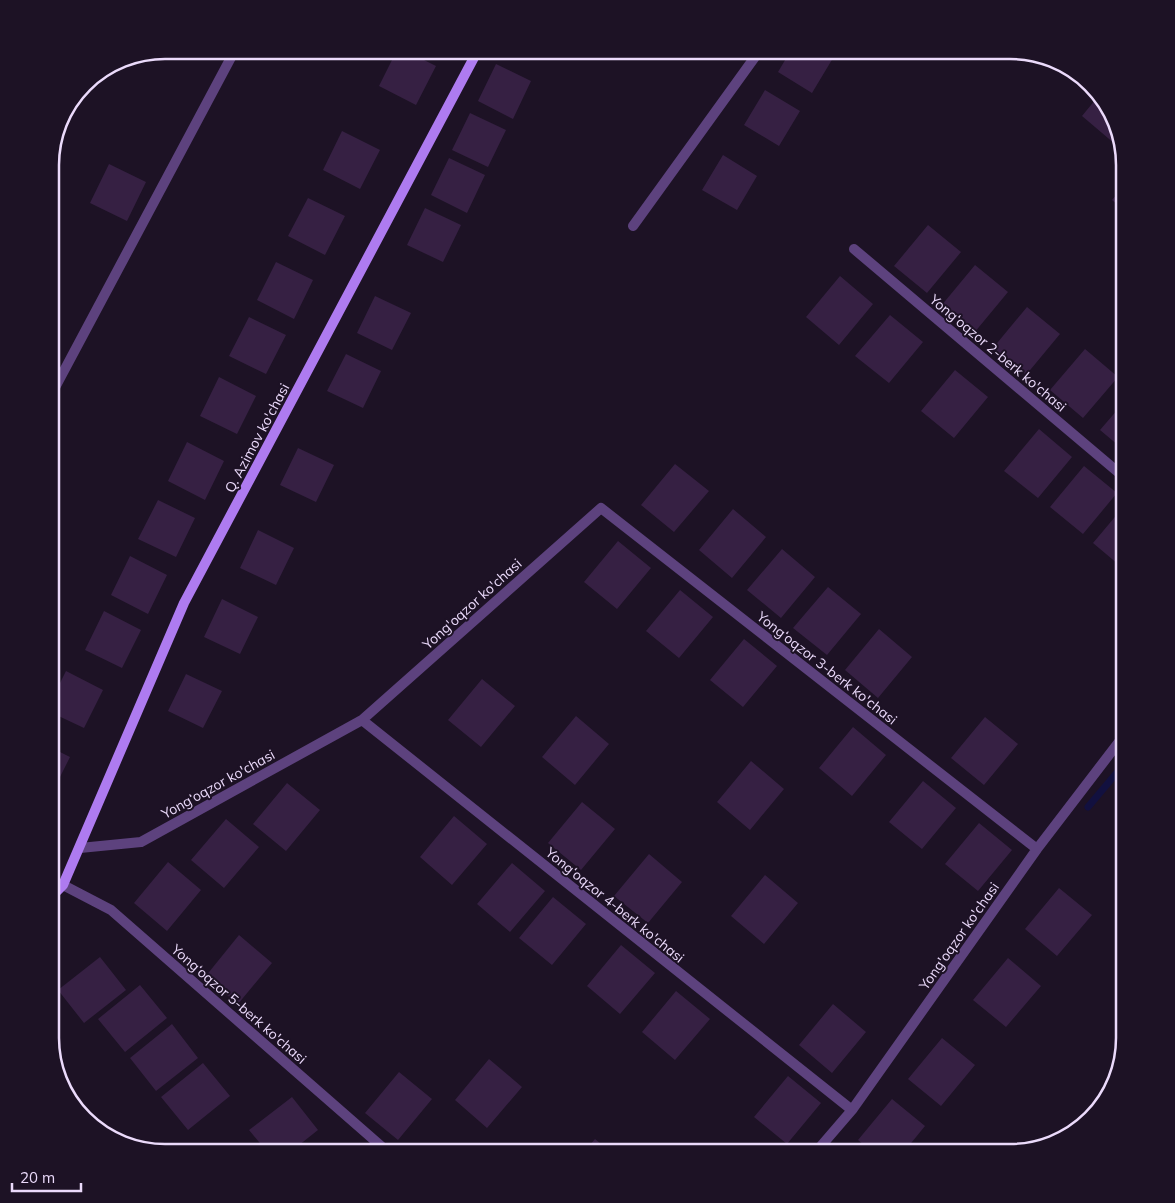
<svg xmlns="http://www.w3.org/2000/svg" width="1175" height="1203" font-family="Mulish,sans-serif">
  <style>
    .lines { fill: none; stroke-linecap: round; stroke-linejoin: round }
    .stream { stroke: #12103f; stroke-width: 7 }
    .building { fill: #362043 }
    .minor { stroke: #5d427e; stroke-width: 10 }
    .secondary { stroke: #ae7bf0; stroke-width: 10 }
    .labels { text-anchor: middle; stroke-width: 4; stroke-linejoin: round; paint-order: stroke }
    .street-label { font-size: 14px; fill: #ebdafb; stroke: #1d1225 }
    .rim { fill: none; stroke: #ebdafb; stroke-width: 2.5 }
  </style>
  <rect width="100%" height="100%" fill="#1d1225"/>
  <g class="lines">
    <!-- stream -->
    <path class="stream" d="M1088,807l37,-44"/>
  </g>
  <!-- building -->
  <path class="building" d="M397,50h7l32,16 -20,39 -37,-19z
    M791,50h29l13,8 -21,35 -34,-21z
    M496,64l35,17 -18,38 -35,-18z
    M765,90l35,21 -21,35 -35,-21z
    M1100,94l16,27 4,17 -5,6 -33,-28z
    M470,113l36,17 -18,37 -36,-17z
    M342,131l38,19 -20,39 -37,-19z
    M723,155l34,21 -20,34 -35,-20z
    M449,158l36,17 -18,38 -36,-18z
    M109,164l37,18 -19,39 -37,-18z
    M1125,185v26l-13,-11z
    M308,198l37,18 -20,39 -37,-19z
    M425,208l36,17 -18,37 -36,-17z
    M928,225l33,27 -34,41 -33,-27z
    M276,262l37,18 -19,39 -37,-19z
    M975,265l33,27 -34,41 -33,-27z
    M840,276l33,28 -34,41 -33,-28z
    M375,296l36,17 -19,37 -35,-17z
    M1027,307l33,27 -34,41 -33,-27z
    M890,315l33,27 -34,41 -34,-27z
    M249,317l37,18 -20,39 -37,-18z
    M1085,349l33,28 -35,41 -33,-28z
    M346,354l35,17 -18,37 -36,-17z
    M955,370l33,27 -34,41 -33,-27z
    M219,377l37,19 -19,38 -37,-18z
    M1125,401v50l-25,-21z
    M1039,429l33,28 -34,41 -34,-27z
    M187,442l37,19 -19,39 -37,-19z
    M298,448l36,17 -18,37 -36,-17z
    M675,464l34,27 -35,41 -33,-27z
    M1084,466l33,27 -34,41 -33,-27z
    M158,500l37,18 -19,39 -38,-18z
    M1125,505v65l-32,-27z
    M733,509l33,28 -34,41 -33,-28z
    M258,530l36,18 -18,37 -36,-17z
    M618,541l33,27 -34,41 -33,-27z
    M782,549l33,28 -34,41 -34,-28z
    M130,556l37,19 -19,39 -37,-19z
    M828,587l33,27 -34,41 -34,-27z
    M680,590l33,27 -34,41 -33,-27z
    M222,599l36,18 -18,37 -36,-17z
    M104,611l37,19 -19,38 -37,-18z
    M879,629l33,28 -34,41 -33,-28z
    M744,639l33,27 -34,41 -33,-27z
    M66,671l37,19 -19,38 -34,-16v-9z
    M186,674l36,17 -19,37 -35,-17z
    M482,679l33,27 -34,41 -33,-27z
    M576,716l33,28 -34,41 -33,-28z
    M985,717l33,27 -34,41 -33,-27z
    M853,727l33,28 -34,41 -33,-28z
    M50,747l20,10 -20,40z
    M751,761l33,28 -34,41 -33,-28z
    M923,781l33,27 -34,41 -33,-27z
    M287,783l33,27 -34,41 -33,-27z
    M582,802l33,27 -34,41 -33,-27z
    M454,816l33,28 -35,41 -32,-28z
    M226,819l33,28 -35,41 -33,-28z
    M979,823l33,27 -34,41 -33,-27z
    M649,854l33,28 -34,41 -34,-27z
    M168,862l33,28 -34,41 -33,-28z
    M512,863l33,28 -35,41 -33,-28z
    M765,875l33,28 -34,41 -33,-28z
    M1059,888l33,27 -35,41 -32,-27z
    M553,897l33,27 -34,41 -33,-27z
    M239,935l33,28 -34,41 -33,-27z
    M621,945l34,28 -35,41 -33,-28z
    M100,957l26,33 -42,33 -26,-33z
    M1008,958l33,28 -35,41 -33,-27z
    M140,985l27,33 -42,34 -27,-33z
    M676,991l34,28 -35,41 -33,-28z
    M833,1004l33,28 -34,41 -33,-28z
    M172,1024l26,34 -42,33 -26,-33z
    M942,1038l33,27 -34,41 -33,-27z
    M489,1059l33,28 -35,41 -32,-28z
    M203,1063l27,33 -42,34 -27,-33z
    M399,1072l33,27 -34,41 -33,-27z
    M788,1076l33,27 -34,41 -33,-27z
    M60,1079l8,11 -2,2 -7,-12z
    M292,1097l26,33 -29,23h-21l-19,-23z
    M892,1099l33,27 -22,27h-30l-15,-13z
    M595,1139l17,14h-29z"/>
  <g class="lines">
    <!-- minor -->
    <path class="minor" d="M633,226l127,-176
      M854,249l271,229
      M50,397l185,-347
      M362,720l490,390
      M80,848l61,-6 221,-122 239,-212 436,341
      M63,885l48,25 278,243
      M815,1153l37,-43 185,-261 88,-115"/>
    <!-- secondary -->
    <path class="secondary" d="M50,898l13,-13 121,-282 294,-553"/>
  </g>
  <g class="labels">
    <!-- street labels -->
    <g class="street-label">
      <text transform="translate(998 353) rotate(40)" y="5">Yong‘oqzor 2-berk ko'chasi</text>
      <text transform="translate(257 438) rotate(-62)" y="5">Q. Azimov ko'chasi</text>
      <text transform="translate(472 604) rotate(-42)" y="5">Yong'oqzor ko'chasi</text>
      <text transform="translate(827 668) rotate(38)" y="5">Yong‘oqzor 3-berk ko'chasi</text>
      <text transform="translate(218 784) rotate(-29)" y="5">Yong‘oqzor ko'chasi</text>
      <text transform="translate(615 905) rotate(39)" y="5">Yong‘oqzor 4-berk ko'chasi</text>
      <text transform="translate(959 936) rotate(-55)" y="5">Yong'oqzor ko'chasi</text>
      <text transform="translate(239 1004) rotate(41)" y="5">Yong‘oqzor 5-berk ko'chasi</text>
    </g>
  </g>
  <!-- crop -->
  <path d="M0 0H1175V1203H0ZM165 59H1010A106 106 0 0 1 1116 165V1038A106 106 0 0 1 1010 1144H165A106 106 0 0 1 59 1038V165A106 106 0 0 1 165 59Z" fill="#1d1225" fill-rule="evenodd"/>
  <path class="rim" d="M165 59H1010A106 106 0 0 1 1116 165V1038A106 106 0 0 1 1010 1144H165A106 106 0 0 1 59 1038V165A106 106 0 0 1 165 59Z"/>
  <!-- scale -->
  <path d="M12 1183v8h69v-8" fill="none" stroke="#ebdafb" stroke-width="2.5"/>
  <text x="20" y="1183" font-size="15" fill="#ebdafb" stroke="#1d1225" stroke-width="4" paint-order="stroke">20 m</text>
</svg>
